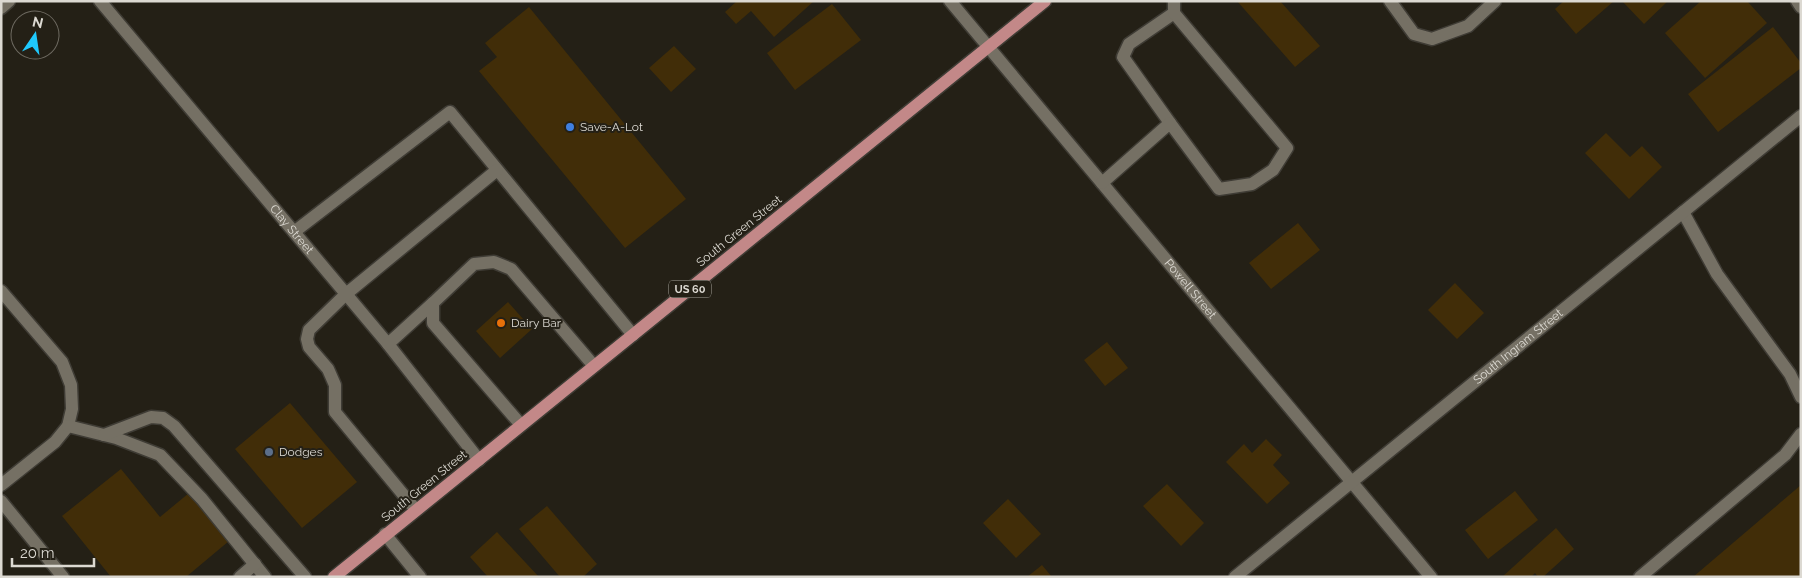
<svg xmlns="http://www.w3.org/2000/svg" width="1802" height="578" font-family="Raleway,sans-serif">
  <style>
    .building { fill: #412d08 }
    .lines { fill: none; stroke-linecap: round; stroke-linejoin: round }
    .minor-casing { stroke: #3f3c35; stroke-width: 15 }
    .major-casing { stroke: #3f3c35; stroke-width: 15 }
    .minor { stroke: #757064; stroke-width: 12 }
    .major { stroke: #c38888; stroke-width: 12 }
    .shop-dot { fill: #3f7fe0; stroke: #242016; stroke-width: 2 }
    .food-dot { fill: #e8710a; stroke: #242016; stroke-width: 2 }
    .service-dot { fill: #5c6f8a; stroke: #242016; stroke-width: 2 }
    .labels { text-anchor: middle; stroke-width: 4; stroke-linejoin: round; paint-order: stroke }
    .shield { fill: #242016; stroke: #a5a29a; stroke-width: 1 }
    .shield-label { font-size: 11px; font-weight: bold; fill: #dcd9d2 }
    .poi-label { font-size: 12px; fill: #dcd9d2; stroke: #242016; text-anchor: start }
    .street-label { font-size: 12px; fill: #dcd9d2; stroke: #242016 }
  </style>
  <rect width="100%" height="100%" fill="#242016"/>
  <!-- building -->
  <path class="building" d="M737,1h77l-40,36 -23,-26 -15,13 -11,-12z
    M1237,1h43l40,45 -25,21z
    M1564,1h50l-38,33 -21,-25z
    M1622,1h46l-24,23z
    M1701,1h46l20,22 -62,55 -40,-45z
    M832,4l29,36 -66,50 -28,-37z
    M529,7l157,192 -61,49 -146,-177 18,-14 -12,-14z
    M1773,27l28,36v5l-83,64 -30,-38z
    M674,46l22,23 -25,23 -22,-24z
    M1606,133l24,24 12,-11 20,21 -33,32 -44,-46z
    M1298,223l22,27 -49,39 -22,-26z
    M1455,283l29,30 -27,26 -29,-29z
    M508,302l24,27 -32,29 -24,-27z
    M1107,342l21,26 -23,18 -21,-26z
    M290,403l67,79 -55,46 -67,-79z
    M1266,439l16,16 -9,10 17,18 -23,21 -41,-42 18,-18 8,9z
    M121,469l39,48 29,-24 40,48 -43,36h-75l-49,-61z
    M1167,484l37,39 -23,23 -38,-40z
    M1801,485v92h-108z
    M1515,491l23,29 -50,39 -23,-29z
    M1008,499l33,35 -25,24 -33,-35z
    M547,506l50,58 -14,13h-23l-41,-48z
    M1556,528l18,21 -31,28h-5l-3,-4 -4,4h-29z
    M497,532l42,45h-51l-18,-20z
    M1042,565l10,12h-25z"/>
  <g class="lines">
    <defs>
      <g id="minor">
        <path id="s1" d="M100,1l288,343 91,116"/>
        <path id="s2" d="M950,1l481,576"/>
        <path d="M1390,1l24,33 18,5 36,-13 27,-25"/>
        <path d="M1797,1l4,6"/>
        <path d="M1,8l8,-7"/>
        <path d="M1170,123l-47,-66 6,-13 45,-31"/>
        <path d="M1102,183l68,-60 49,66 33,-5 21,-14 14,-22 -113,-135v-12"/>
        <path d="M1683,212l34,62 73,100 11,23"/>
        <path d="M294,232l156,-120 183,223"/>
        <path d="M1,291l61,71 9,23 1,24 -4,17 -13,16 -54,43"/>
        <path d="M388,344l45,-41"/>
        <path d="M521,425l-88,-102v-20l41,-39 20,-2 17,7 83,97"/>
        <path d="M68,426l48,12 44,17 42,44 63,78"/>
        <path d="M104,435l47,-18 12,1 11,8 131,151"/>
        <path d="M1,501l62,76"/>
        <path d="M416,510l-81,-98v-27l-7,-16 -19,-22 -2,-8 2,-9 37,-36 151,-124"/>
        <path d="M385,534l35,43"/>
        <path d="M240,577l15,-13"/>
        <path id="s3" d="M1235,577l566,-461"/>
        <path d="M1640,577l145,-122 16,-21"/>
      </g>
      <path id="major" d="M334,577l711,-576"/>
    </defs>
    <!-- minor casing -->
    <use href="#minor" class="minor-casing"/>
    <!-- major casing -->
    <use href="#major" class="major-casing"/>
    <!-- minor -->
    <use href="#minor" class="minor"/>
    <!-- major -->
    <use href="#major" class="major"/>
  </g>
  <!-- markers -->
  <circle class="shop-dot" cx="570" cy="127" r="5"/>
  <circle class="food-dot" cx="501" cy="323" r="5"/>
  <circle class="service-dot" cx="269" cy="452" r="5"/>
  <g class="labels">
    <!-- shield labels -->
    <rect class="shield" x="669" y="280.5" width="42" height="17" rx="4"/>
    <g class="shield-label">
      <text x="690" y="293">US 60</text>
    </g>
    <!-- poi labels -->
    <g class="poi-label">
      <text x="580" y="131">Save-A-Lot</text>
      <text x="511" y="327">Dairy Bar</text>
      <text x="279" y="456">Dodges</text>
    </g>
    <!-- street labels -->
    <g class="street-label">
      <text dy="4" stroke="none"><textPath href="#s1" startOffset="298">Clay Street</textPath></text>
      <text transform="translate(739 231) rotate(-39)" y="4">South Green Street</text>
      <text dy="4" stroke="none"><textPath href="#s2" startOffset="375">Powell Street</textPath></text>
      <text dy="4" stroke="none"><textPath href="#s3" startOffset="365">South Ingram Street</textPath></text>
      <text transform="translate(424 486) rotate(-39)" y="4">South Green Street</text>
    </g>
  </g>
  <!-- border -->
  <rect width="1802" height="578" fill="none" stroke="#dcd9d2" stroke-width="5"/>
  <!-- north arrow -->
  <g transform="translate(35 35) rotate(13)"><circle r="24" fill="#242016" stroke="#6e6a61"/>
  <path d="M0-4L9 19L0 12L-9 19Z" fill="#1fc9fd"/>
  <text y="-8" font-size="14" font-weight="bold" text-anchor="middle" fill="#dcd9d2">N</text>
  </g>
  <!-- scale -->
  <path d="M12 558v8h82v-8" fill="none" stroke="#dcd9d2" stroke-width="2.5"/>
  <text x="20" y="558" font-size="15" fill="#dcd9d2" stroke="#242016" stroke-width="4" paint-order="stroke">20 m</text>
</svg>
